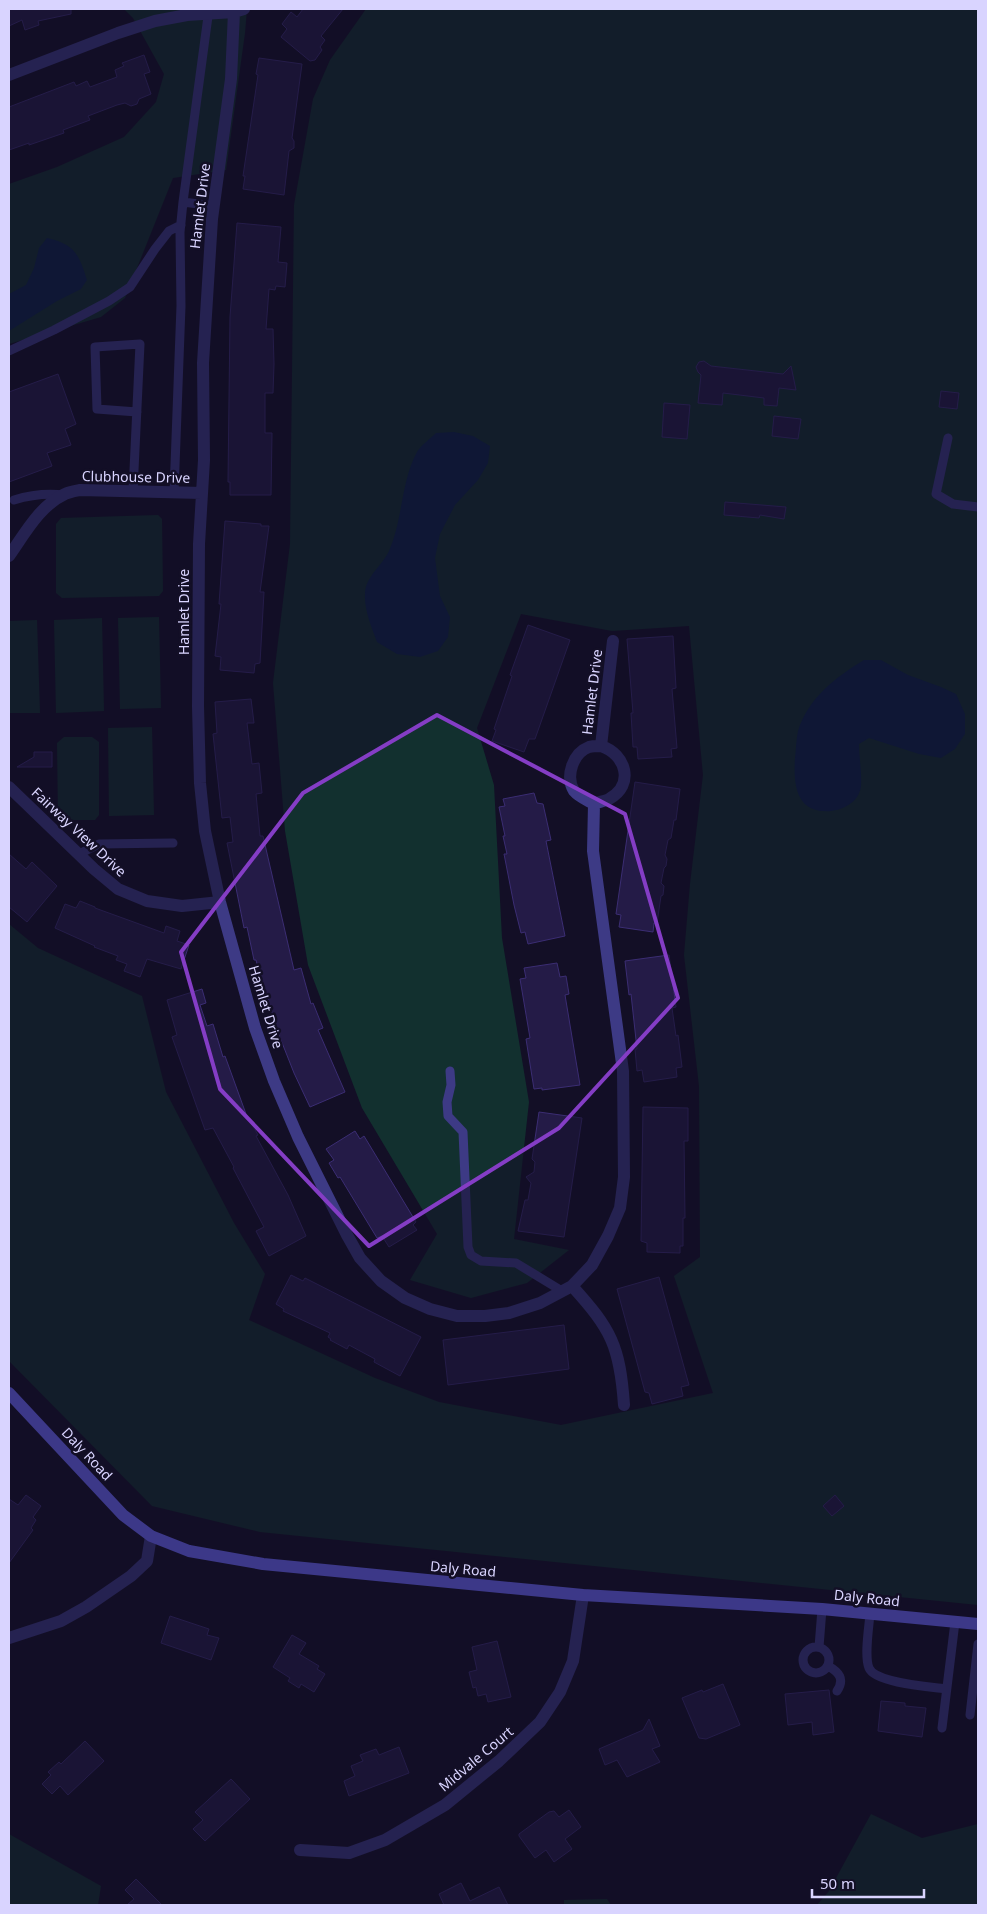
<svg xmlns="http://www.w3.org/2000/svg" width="987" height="1914" font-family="'Noto Sans',sans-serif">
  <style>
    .green { fill: #12302f }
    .water { fill: #0c2248 }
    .building { fill: #241b47; stroke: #3b2d73 }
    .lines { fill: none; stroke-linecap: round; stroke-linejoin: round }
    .lane { stroke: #3d3a85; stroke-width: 9 }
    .street { stroke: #3d3a85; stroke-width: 12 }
    .secondary { stroke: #6f6bff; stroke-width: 12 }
    .marked { fill: none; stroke: #843dc5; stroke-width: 4; stroke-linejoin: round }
    .labels { text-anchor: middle; stroke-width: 5; stroke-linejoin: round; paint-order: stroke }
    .street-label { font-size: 14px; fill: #d9d4ff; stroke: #130f26 }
  </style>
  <rect width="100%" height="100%" fill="#130f26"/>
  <!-- green -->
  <path class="green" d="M124,9h123l-2,24 -19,137 -53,8 -48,120 -24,19 -92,27v-160l48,-17 67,-30 32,-35 8,-28 -31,-56z
    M366,9h612v1596l-718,-73 -108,-26 -143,-145v-437l29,24 104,48 24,96 68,131 31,51 -16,46 126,58 64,24 122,23 152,-32 -39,-117 26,-19 -1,-171 -15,-131 6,-71 13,-109 -14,-149 -77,5 -91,-17 -44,114 17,57 8,153 27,164 -15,137 55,11 -42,33 -56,15 -61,-18 27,-46 -75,-126 -54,-143 -23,-134 -12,-148 17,-139 4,-339 19,-106 17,-39z
    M158,515l4,4 1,72 -4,5 -97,2 -6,-5v-69l5,-6z
    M159,617l2,91 -41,1 -2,-91z
    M102,618l2,93 -48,2 -2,-93z
    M37,620l3,93h-31v-92z
    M152,727l2,88 -45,1 -1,-88z
    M64,737h28l7,5v73l-4,5h-31l-6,-4 -1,-73z
    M871,1814l51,24 56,-14v81h-161l12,-14z
    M9,1834l92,52 -3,19h-89z
    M607,1899l4,6h-47v-5z"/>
  <!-- water -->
  <path class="water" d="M47,238c28,6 32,17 40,42l-6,9 -24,12 -48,30v-37l17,-9 8,-17 5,-20z
    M454,432l19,4 17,10 -2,17 -10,17 -23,25 -15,29 -5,24 5,38 10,21 -2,20 -10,14 -18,6 -23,-3 -20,-12c-5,-14 -13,-32 -12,-48 0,-17 17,-28 24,-43 14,-32 12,-70 28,-99 4,-7 13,-13 19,-19z
    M864,660h17l27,15 33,12 15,7 9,20v20l-10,15 -14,9 -22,-4 -50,-16 -10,6c0,13 3,29 2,42 -3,26 -44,33 -58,16 -9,-11 -9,-30 -8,-44 1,-8 1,-18 3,-27 10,-33 38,-54 66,-71z"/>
  <!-- building -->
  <path class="building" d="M9,9h62v5l-33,7 1,4 -14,5 -3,-10 -13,6z
    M303,9h40l-22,27 4,4 -5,7 2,3 -7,10 -5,1 -29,-24 6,-8 -5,-5 9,-12 6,5z
    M144,55l6,17 -6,2 7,20 -12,5 -2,5 -6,2 -6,-3 -8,2 -29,11 2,4 -27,10 1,3 -35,12v-2l-20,7v-43l65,-25 2,4 11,-5 3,6 27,-10 -2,-7 9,-4 -2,-3z
    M259,58l43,6 -10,74 2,3v7l-5,3 -5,44 -41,-6 2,-13h-2l15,-101 -2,-1z
    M237,223l44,4 -3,35 9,1 -2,24 -9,-1 -1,4 -6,-1 -3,40h7l1,35 -1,29h-8v40h7l-1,62h-41v-13h-2l2,-165z
    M704,361l7,5 72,8 8,-8 5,24 -17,-2 -2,18 -13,-1v-7l-41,-5 -1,12 -24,-2 3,-28 -3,-3 -2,-5 3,-5z
    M58,374l18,50 -11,5 6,16 -24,8 5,13 -43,16v-90z
    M941,391l18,2 -2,16 -18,-2z
    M664,403l26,2 -3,34 -25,-2z
    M774,416l27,3 -3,20 -26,-3z
    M725,502l61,5 -2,12 -24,-4 -1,3 -35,-3z
    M225,521l36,3v2h8l-9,66h4l-4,71 -5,1 -1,9 -34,-3 1,-13 -6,-1 6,-52h-2z
    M528,625l42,15 -35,99h-6l-5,13 -32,-11 4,-11 -2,-1 18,-53 -2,-1z
    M673,636l3,52 -4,1 5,59 -6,1 1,8 -34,2 -1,-12h-4l-2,-34h2l-6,-74z
    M251,699l3,24h-7l5,41 7,-1 3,30 -6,1 4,42h3l31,134 7,-2 10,36 2,-1 10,25 -5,2 27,62 -35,15 -16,-34 -21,-53h1l-7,-26h-2l-9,-34h-2l-7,-33 -3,1 -17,-85 6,-1 -3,-25 -8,1 -9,-84 4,-1 -2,-31z
    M34,752h18v15h-35l17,-10z
    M635,782l45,7 -4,31h-2l-3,18 -3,2 -3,15 2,4 -1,7 -2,2 -3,15 3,3 -1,9 -2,1 -4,27h-3l-1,9 -34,-5 2,-12 -5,-1z
    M534,793l3,10 6,1 8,36 -5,1 19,95 -37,8 -3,-12 -4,1 -7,-28 -10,-51h3l-4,-18h2l-6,-29 6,-1 -2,-7z
    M9,854l17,15 6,-7 25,24 -30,36 -18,-15z
    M80,901l15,6v1l69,25 2,-7 14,5 -3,10 12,4 -8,24 -34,-10 -7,18 -16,-6 3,-7 -11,-4 2,-4 -24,-9 1,-1 -40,-18 10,-24 11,4z
    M669,955l7,52 -4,1 4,28 2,-1 4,32 -6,1 1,9 -33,5 -2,-12 -5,1 -2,-22h2l-6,-55 -2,1 -4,-34z
    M557,963l3,14 6,-1 3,18 -4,1 15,90 -38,5v-2l-8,1 -8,-50 4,-1 -10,-59 6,-1 -2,-10z
    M202,989l4,14 -6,2 7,21 6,-2 10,33 2,-1 21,58 12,21 -2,1 32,59 18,41 -37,20 -13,-25 8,-4 -31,-59 1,-1 -21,-39 -8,2 -33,-93 5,-2 -10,-35z
    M643,1107l45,1v33h-4l1,77h-2v28h-3v7l-33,-1v-9l-6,-2z
    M539,1112l43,6 -18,119 -46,-6 7,-31h3l3,-17 -5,-6 8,-5 1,-10 -3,-3z
    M355,1131l5,8 4,-3 52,86 -3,3 4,5 -28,17 -7,-11 -5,2 -37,-61 -2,1 -9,-15 5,-3 -8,-11z
    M291,1275l12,6 2,-3 116,59 -21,39 -26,-14 1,-3 -26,-14 -2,4 -17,-9 1,-1 -3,-2 2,-4 -47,-22 1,-2 -8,-5z
    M659,1277l30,108 -8,2 2,9 -31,8 -3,-11 -4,-1 -28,-103z
    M564,1325l5,44 -121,16 -5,-45z
    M26,1495l15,11 -8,11 3,3 -5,8 2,2 -24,33v-64l9,6z
    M835,1495l9,11 -12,10 -9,-10z
    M170,1616l39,13 -2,6 12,3 -8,22 -50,-17z
    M292,1635l14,8 -7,11 20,12 -2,3 8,5 -11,18 -13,-8 -2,4 -11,-7 2,-3 -17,-11z
    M497,1641l14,56 -23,5 -2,-8 -8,2 -2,-9 -3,1 -4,-16 8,-2 -5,-23z
    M723,1684l17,41 -34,14 -7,-1 -17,-40 20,-8 1,2z
    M829,1690l5,42 -21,3 -1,-13 -24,3 -3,-31z
    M881,1701l24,2v3l21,2 -4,29 -44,-6z
    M649,1719l11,27 -8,3 8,13 -33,15 -10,-17 -12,5 -6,-16 44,-19z
    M85,1741l19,20 -36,34 -8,-9 -8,8 -10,-10 9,-9 -3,-3 11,-10 2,2z
    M399,1747l10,26 -60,23 -5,-15 11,-5 -4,-10 12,-5 -3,-6 16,-6 3,6z
    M231,1779l19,20 -45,42 -12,-12 10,-9 -8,-8z
    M569,1810l12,17 -16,12 7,10 -18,13 -8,-12 -11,8 -16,-22v-2l30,-22 5,-1 5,6z
    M136,1879l26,26h-35l7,-6 -9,-9z
    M461,1883l9,18 29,-14 9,18h-64l-5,-11z"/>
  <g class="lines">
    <!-- lane -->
    <path class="lane" d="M183,202l26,-193
      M9,351l45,-21 55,-29 21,-14 25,-38 14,-18 12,-6
      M948,438l-12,56 17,10 25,3
      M133,491l7,-147 -45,3 2,62 40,3
      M174,492l7,-186 -1,-74 3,-30 31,4
      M14,500c16,-5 32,-7 50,-5
      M79,854l20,-10 74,-1
      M450,1071l1,14 -4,17 1,14 15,16 5,115 3,8 10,6 35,2 46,28
      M870,1614c-1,13 -6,42 -1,54 6,15 62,19 77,21
      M803 1660a13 13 0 1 1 26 0a13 13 0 1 1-26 0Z
      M819,1647l3,-38
      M828,1666c11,6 17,13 9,25
      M970,1715l8,-71
      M942,1728l13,-106"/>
    <!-- street -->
    <path class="street" d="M234,12l-3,67 -19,140 -9,144 1,97 -5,84 -1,162 2,77 5,48 15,71 35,126 19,53 24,56 49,98 13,23 21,23 24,17 25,11 27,7h28l24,-3 31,-10 32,-17 20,-21 16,-29 12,-28 4,-31 -1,-106 -30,-220 1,-47
      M9,75l109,-42 37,-12 32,-6 47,-3 10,-3
      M9,556c15,-21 31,-51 56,-62 4,-2 10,-3 15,-4l122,3
      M601,746c25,8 34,39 8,53 -4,2 -11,3 -15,5 -7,-4 -15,-7 -20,-13 -9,-15 -1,-38 15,-44 3,-1 8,-1 12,-1z
      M601,746l12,-105
      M9,787l85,82 24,20 29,12 35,5 38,-4
      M572,1286c39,43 48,60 52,119
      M9,1638l52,-17 25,-14 45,-31 16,-15 4,-25
      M300,1850l49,3 36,-13 60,-35 54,-44 41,-39 20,-30 13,-31 10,-66"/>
    <!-- secondary -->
    <path class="secondary" d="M9,1393l114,122 28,21 38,15 74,13 320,31 239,14 156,15"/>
  </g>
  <!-- marked area -->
  <path d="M0 0H987V1914H0ZM437,715l188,99 53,184 -119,130 -190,118 -149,-157 -39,-137 122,-159z" fill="#130f26" fill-opacity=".55" fill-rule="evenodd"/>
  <path class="marked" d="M437,715l188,99 53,184 -119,130 -190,118 -149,-157 -39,-137 122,-159z"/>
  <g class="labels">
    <!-- street labels -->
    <g class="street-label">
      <text transform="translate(200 206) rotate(-83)" y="5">Hamlet Drive</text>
      <text transform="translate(136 477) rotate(1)" y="5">Clubhouse Drive</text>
      <text transform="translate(184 612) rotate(-90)" y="5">Hamlet Drive</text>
      <text transform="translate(592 692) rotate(-83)" y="5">Hamlet Drive</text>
      <text transform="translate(79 832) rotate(43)" y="5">Fairway View Drive</text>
      <text transform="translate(266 1007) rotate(73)" y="5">Hamlet Drive</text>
      <text transform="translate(87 1454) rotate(47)" y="5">Daly Road</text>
      <text transform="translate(463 1569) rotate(5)" y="5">Daly Road</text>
      <text transform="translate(867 1598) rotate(6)" y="5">Daly Road</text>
      <text transform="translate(476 1759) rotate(-40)" y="5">Midvale Court</text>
    </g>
  </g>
  <!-- border -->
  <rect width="987" height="1914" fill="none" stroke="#d9d4ff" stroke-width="20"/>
  <!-- scale -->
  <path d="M812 1889v8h112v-8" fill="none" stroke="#d9d4ff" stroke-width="2.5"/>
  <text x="820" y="1889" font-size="15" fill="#d9d4ff" stroke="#130f26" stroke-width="4" paint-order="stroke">50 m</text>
</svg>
